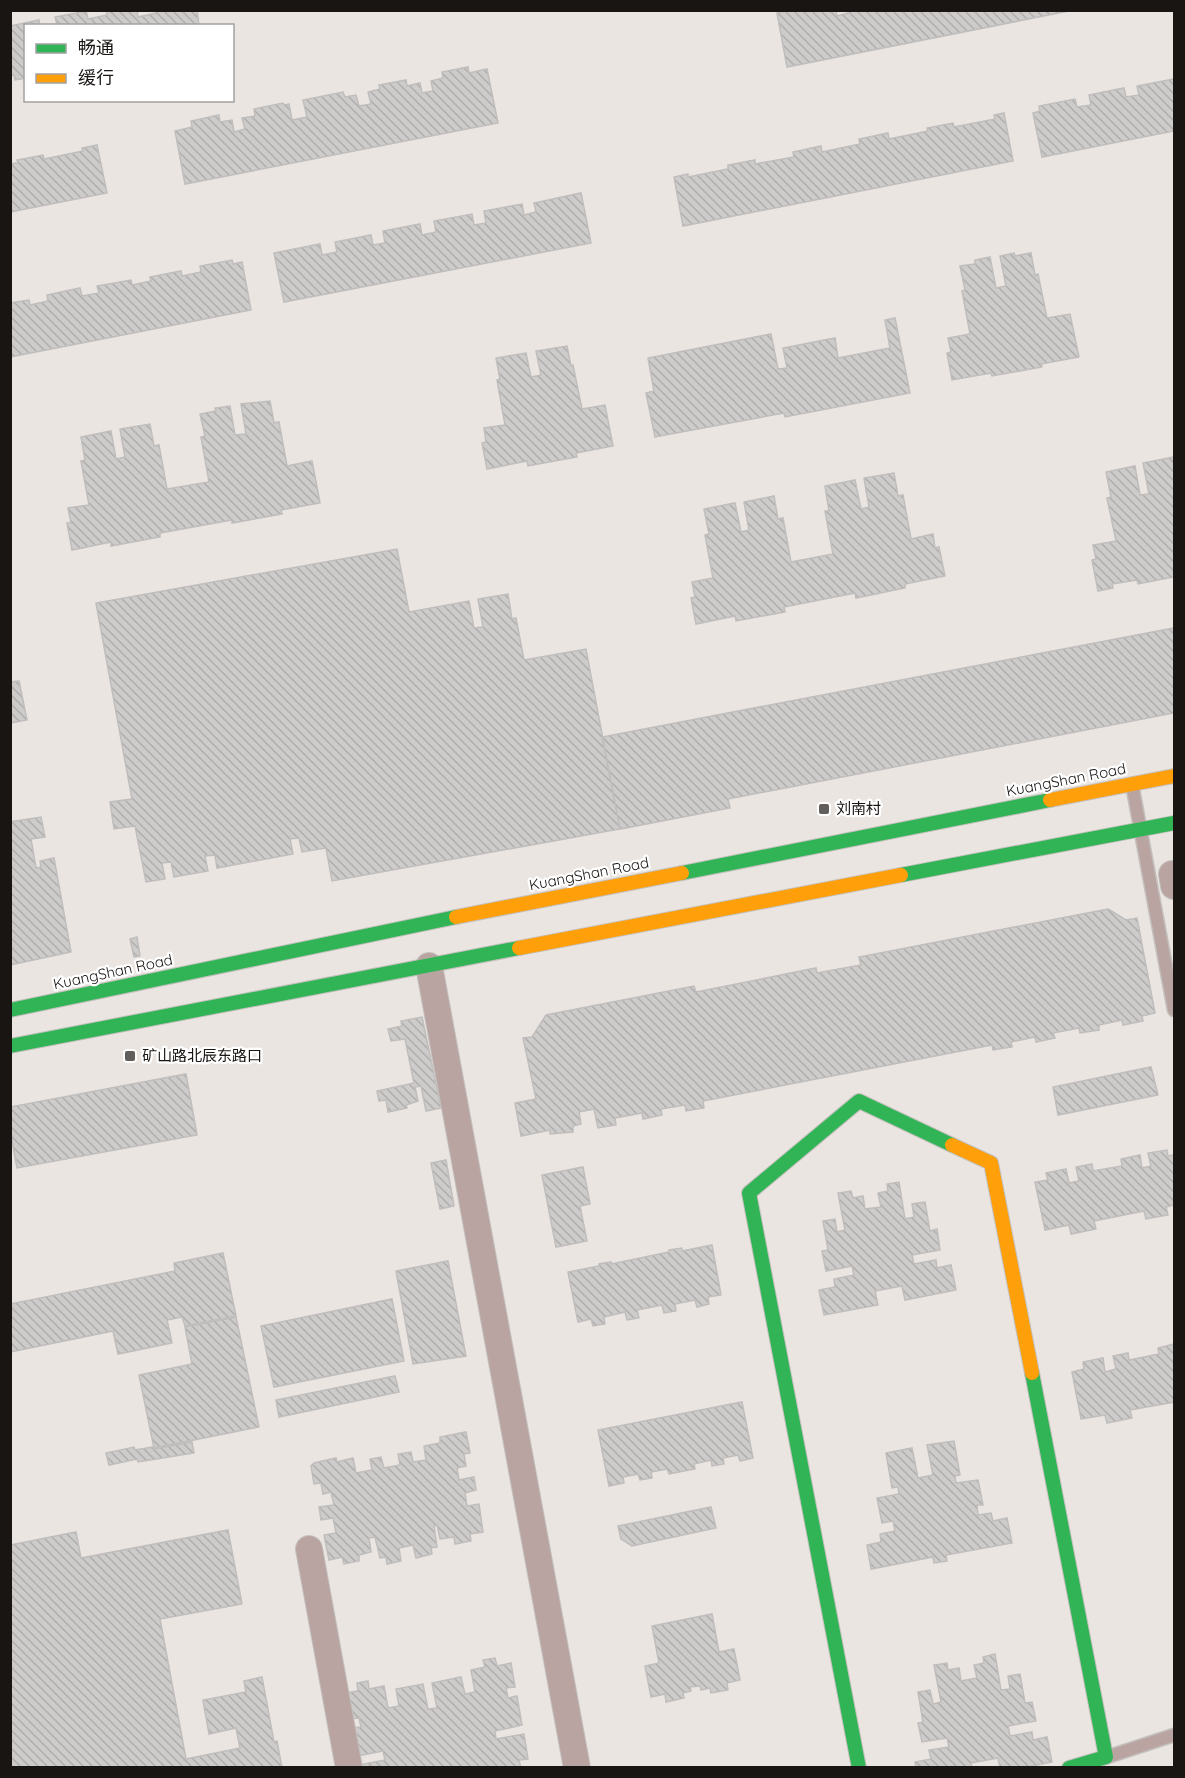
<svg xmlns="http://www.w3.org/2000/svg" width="1185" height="1778" font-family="Quicksand,'Noto Sans SC',sans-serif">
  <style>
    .building { fill: url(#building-back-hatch); stroke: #c0bdbd; stroke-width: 1.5 }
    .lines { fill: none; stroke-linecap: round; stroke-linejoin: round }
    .lane-casing { stroke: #c3c0bd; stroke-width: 15 }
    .street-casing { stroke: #c3c0bd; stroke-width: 28 }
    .fast-casing { stroke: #c3c0bd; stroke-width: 16 }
    .slow-casing { stroke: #c3c0bd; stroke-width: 16 }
    .lane { stroke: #b9a4a2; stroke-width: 12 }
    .street { stroke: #b9a4a2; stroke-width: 26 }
    .fast { stroke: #30b455; stroke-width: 14 }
    .slow { stroke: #ff9f0a; stroke-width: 14 }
    .poi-dot { fill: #625e5b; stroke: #fff; stroke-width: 2 }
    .labels { text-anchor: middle; stroke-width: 4.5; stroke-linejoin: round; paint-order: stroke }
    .street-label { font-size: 15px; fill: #181513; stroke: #fff }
    .poi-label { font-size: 15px; fill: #181513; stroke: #fff; text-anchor: start }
  </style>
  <defs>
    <pattern id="building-back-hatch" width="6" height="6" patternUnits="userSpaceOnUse" patternTransform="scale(1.5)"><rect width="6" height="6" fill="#cecbcb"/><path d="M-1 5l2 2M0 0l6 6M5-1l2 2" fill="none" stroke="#b0adad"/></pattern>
  </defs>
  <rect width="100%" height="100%" fill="#eae5e1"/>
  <!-- building -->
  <path class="building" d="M106,10h31l1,7 18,-4 -1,-3h42l2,16h-151l9,-2 -2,-7 31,-6 2,8 19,-4z
    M791,10h45l1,6 11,-3v-3h226l-287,57 -10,-54z
    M39,20l1,6h-14v52l-11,2 -1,-5 -4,1v-50z
    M468,67l1,6 18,-4 11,54 -313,61 -10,-53 17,-4 -1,-6 28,-6 1,7 12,-2 2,12 11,-3 -3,-11 13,-2 -1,-7 29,-6 1,2 5,-1 3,16 15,-3 -4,-17 40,-8 2,5 11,-2 3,11 12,-2 -3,-12 12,-3 -1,-4 27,-5 1,6 13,-3 2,10 11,-2 -2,-10 12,-3 -1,-6z
    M1174,79v52l-132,26 -9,-44 7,-2 -1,-5 36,-7 2,8 14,-2 -2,-10 35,-7 2,9 13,-2 -2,-9z
    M1004,113l9,48 -330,65 -9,-49 14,-3v3l40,-8v-4l27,-5v4l39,-7 -1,-5 28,-6 1,6 38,-8 -1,-5 29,-6 1,6 39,-8 -1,-3 26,-5 1,4 41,-8 -1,-4z
    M97,145l10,48 -97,19v-48l8,-1 -1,-3 26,-5 1,4 39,-8 -1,-3z
    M581,193l10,50 -307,59 -10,-49 46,-9 2,11 15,-3 -2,-10 36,-7 2,10 12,-2 -2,-12 37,-7 2,11 14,-3 -2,-11 38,-7 2,11 12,-2 -2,-12 38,-7 2,11 12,-3 -2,-9z
    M1014,253l1,3 16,-3 4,22 3,-1 9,44 23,-4 9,43 -38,7 1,3 -50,9 -1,-3 -39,7 -5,-27 4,-1 -3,-14 22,-4 -8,-43 3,-1 -5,-24 15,-2v-4l15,-3 6,31 10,-2 -6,-30z
    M232,260l1,4 9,-2 9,48 -241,47v-54l19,-3 1,5 18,-4 -1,-6 33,-7 2,8 17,-3 -2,-7 34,-6 1,5 19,-4 -1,-4 31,-6 1,5 19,-4 -1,-6z
    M895,318l15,75 -125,24 -1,-4 -129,24 -9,-44 8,-2 -6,-33 123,-24 7,35 9,-1 -4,-20 52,-10 3,20 52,-10 -5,-28z
    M567,346l4,20 2,-1 9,44 23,-4 8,41 -37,7 1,4 -49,9 -1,-5 -40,8 -5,-26 4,-1 -2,-14 21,-3 -8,-45 3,-1 -4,-21 30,-5 5,24 10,-2 -5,-24z
    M270,401l4,22 5,-1 8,44 25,-5 8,42 -39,7 1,4 -50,9v-3l-72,13v4l-49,9v-4l-39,8 -5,-27h4l-3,-15 21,-3 -8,-44 4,-1 -4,-23 30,-6 5,28 9,-2 -5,-28 30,-5 4,22 5,-1 8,44 42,-7 -8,-45 4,-1 -5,-22 16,-3 -1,-3 15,-2 5,29 11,-1 -5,-30z
    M1174,457v120l-36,7 -1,-4 -25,4 1,4 -15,3 -6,-31 4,-1 -3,-14 23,-4 -9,-43 4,-1 -5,-25 29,-6 5,29 9,-1 -6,-31z
    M894,473l4,23 5,-1 8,44 22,-5 2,14 4,-1 6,29 -40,8v4l-49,10 -1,-5 -71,14 1,5 -49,9 -1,-5 -39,8 -5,-26 4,-1 -3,-15 21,-4 -8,-43 4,-1 -5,-25 31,-6 6,29 8,-2 -5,-28 30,-6 4,23 5,-1 8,44 42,-8 -8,-43h4l-4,-25 30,-6 6,29 8,-2 -5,-29z
    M397,549l12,63 60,-11 5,27 9,-1 -5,-28 30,-5 4,25 4,-1 8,42 62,-11 34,180 -288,52 -6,-33 -24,4 -3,-14 -9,1 3,15 -76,14 -2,-13 -10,1 3,15 -34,6 -3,-15 -9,1 3,16 -19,3 -11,-56 -21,3 -4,-27 22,-3 -36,-196z
    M1174,628v85l-446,86 2,9 -110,21 -18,-92z
    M19,681l8,39 -17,3v-41z
    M41,817l4,20 -14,2 5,29 5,-1 -1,-6 14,-3 17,94 -61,13v-143z
    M1108,909l18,11 11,-2 18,95 -13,3 1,5 -20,4 -1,-5 -23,5v5l-19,3 -1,-5 -26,5 2,5 -19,4 -1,-5 -24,5 1,5 -19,3 -1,-5 -289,56 1,7 -18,3 -1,-6 -24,4 1,6 -19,4 -1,-6 -27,5 1,7 -18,3 -4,-19 -15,3 2,12 -8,2v6l-23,2v-4l-29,6 -6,-33 21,-4 -13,-61 9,-1 14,-22 148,-29 2,6 120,-24 1,5 44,-8 -2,-8z
    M137,937l3,19 -6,1 -4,-18z
    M422,1017l19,91 -15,3 -5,-25 -6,1 3,14 -12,4 1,3 -19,4 -2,-12 -7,1 -2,-10 37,-8 -9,-44 -14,2 -3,-12 14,-3 -1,-5z
    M1151,1067l7,28 -100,20 -5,-28z
    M186,1074l11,61 -180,33 -7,-37v-24z
    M1167,1150l1,6 6,-1v50l-8,2 2,8 -22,4 -2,-8 -50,10 2,8 -25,5 -2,-9 -24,5 -10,-48 13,-2 -2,-7 20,-4 3,14 10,-2 -3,-14 16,-3 1,7 29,-5 -1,-7 19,-4 2,13 9,-2 -3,-13z
    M446,1160l8,46 -14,3 -9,-46z
    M583,1167l7,37 -10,2 7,35 -31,6 -14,-72z
    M899,1182l6,37 9,-2 -2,-13 13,-2 5,29 7,-2 3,21 -28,5 2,9 22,-4 1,8 14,-3 5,25 -51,10 -3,-14 -27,5 3,14 -54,10 -5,-25 16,-3 -1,-8 20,-4 -2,-9 -26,5 -4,-20 6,-1 -5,-29 12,-2 2,13 8,-2 -7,-37 13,-2 2,7 10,-2 2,13 16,-2 -3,-14 10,-2 -1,-7z
    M712,1245l9,50 -13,2 1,7 -12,3 -2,-7 -20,4 1,7 -12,2 -2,-8 -25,5 2,8 -12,2 -2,-8 -21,5 1,7 -12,2 -2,-7 -13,3 -10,-50 31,-6v-2l12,-2v2l58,-12v-2l13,-2v3z
    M223,1253l13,63 -51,10 -3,-9 -15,3 5,23 -54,11 -5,-23 -103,21v-48l165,-33 -1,-8z
    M448,1261l18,95 -53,8 -17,-93z
    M392,1299l12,62 -130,26 -13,-61z
    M236,1317l23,110 -105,21 -15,-73 53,-11 -7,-37z
    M1174,1344v58l-44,8 2,8 -25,5 -2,-8 -24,4 -9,-47 12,-3 -1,-7 20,-4 2,14 11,-3 -3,-13 15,-3 1,7 30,-6 -1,-6z
    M395,1376l4,16 -120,25 -3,-17z
    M742,1402l11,56 -13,3 -2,-6 -15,3 1,6 -12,2 -1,-6 -17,4 1,5 -26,5 -2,-5 -16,3 1,6 -12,2 -2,-6 -15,3 1,6 -15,3 -11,-56z
    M466,1432l4,21 -6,1 2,12 -9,2 2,12 15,-3 2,13 -11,3 2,13 12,-2 4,28 -13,2 1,7 -16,3 -1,-7 -14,2 -3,-14 -3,1 3,21 -6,1 1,6 -16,4 -3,-13 -14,3 2,13 -14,3 -1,-7 -6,1 -5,-21 -6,1 2,14 -12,3v6l-15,3 -2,-7 -13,3 -5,-25 12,-2 -3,-15 -12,2 -2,-13 15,-2 -3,-13 -8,2 -2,-11 -7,1 -3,-18 3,-3 22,-5 1,4 16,-4 3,15 16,-3 -2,-11 11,-2 3,11 16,-3 -2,-11 13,-2 2,10 13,-2 -2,-14 16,-3v-6z
    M954,1441l6,34 -5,1 1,7 22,-3 5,25h-6l1,10 13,-2 2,8 14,-3 5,25 -66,12 1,6 -13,2 -1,-6 -62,12 -4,-24 14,-3 -1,-8 15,-3 -2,-10 -11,2 -5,-25 22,-4 -1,-7 -6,1 -6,-35 26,-5 6,30 15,-3 -6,-30z
    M192,1442l2,11 -56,9 -1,-3 -28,6 -3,-12 28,-6 1,3 18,-3v2z
    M711,1507l5,21 -84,18 -11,-7 -3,-13z
    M228,1530l14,74 -82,15 26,140 54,-11 -4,-20 -27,6 -6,-34 43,-8 -2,-11 18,-4 12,65 3,-1 5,27h-272v-223l66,-13 5,26z
    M712,1614l7,38 15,-3 6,31 -13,3 1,7 -17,3 -1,-5 -9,2 -1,-4 -10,1 1,4 -8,2 1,5 -18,4 -1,-8 -14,3 -6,-31 14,-3 -7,-37z
    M995,1654l6,36 9,-1 -2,-13 12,-2 5,29 7,-1 4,19 -28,5 2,10 22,-4 1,8 14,-3 5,25 -29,6h-23l-2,-10 -27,5 1,5h-56l-1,-6 16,-3 -2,-9 20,-3 -2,-9 -25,4 -4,-19 5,-1 -5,-30 12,-2 3,14 8,-2 -7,-37 13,-2 1,7 11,-2 2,13 16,-3 -3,-13 10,-2 -1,-6z
    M495,1658l2,8 14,-3 4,24 -9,1 2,10 9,-2 5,29 -27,6 1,8 28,-5 4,25 -9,1 2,8h-161l-1,-3 26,-5 -2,-9 -26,5 -5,-28 9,-1 -2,-9 -9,1 -5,-26 13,-2 -1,-8 11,-2 1,8 15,-3 4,22 11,-2 -3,-17 27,-5 5,25 9,-1 -5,-25 29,-6 4,17 10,-2 -4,-22 14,-3 -2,-7z"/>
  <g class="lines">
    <defs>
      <path id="lane" d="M1132,784l42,226
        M1107,1757l67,-22"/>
      <path id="street" d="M1172,874l2,12
        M429,966l148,802
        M309,1549l40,219"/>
      <path id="fast" d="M682,873l368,-73
        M901,875l273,-52
        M10,1010l446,-93
        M10,1046l509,-98
        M1032,1373l74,384 -37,11
        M859,1768l-110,-575 110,-92 93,44"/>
      <path id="slow" d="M1050,800l124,-24
        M456,917l226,-44
        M519,948l382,-73
        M952,1145l39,18 41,210"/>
    </defs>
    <!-- lane casing -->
    <use href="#lane" class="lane-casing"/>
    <!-- street casing -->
    <use href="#street" class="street-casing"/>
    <!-- fast casing -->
    <use href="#fast" class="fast-casing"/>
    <!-- slow casing -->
    <use href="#slow" class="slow-casing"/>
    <!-- lane -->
    <use href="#lane" class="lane"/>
    <!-- street -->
    <use href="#street" class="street"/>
    <!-- fast -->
    <use href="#fast" class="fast"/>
    <!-- slow -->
    <use href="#slow" class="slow"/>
  </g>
  <!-- markers -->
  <g class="poi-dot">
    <rect x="818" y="803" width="12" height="12" rx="3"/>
    <rect x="124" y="1050" width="12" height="12" rx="3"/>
  </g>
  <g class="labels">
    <!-- street labels -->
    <g class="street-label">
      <text transform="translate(1066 780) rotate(-11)" y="5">KuangShan Road</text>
      <text transform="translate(589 874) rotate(-11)" y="5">KuangShan Road</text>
      <text transform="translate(113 972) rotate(-12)" y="5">KuangShan Road</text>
    </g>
    <!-- poi labels -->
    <g class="poi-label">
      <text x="836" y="814">刘南村</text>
      <text x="142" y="1061">矿山路北辰东路口</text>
    </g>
  </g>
  <!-- border -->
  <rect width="1185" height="1778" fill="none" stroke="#181513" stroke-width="24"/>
  <!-- legend -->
  <rect x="24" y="24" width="210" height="78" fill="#ffffff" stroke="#a3a1a1" stroke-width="1.5"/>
  <rect x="36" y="44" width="30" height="9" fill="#30b455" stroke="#a3a1a1" stroke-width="1.5"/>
  <text x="78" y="54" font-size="18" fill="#181513">畅通</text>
  <rect x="36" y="74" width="30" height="9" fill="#ff9f0a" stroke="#a3a1a1" stroke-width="1.5"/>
  <text x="78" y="84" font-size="18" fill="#181513">缓行</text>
</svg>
